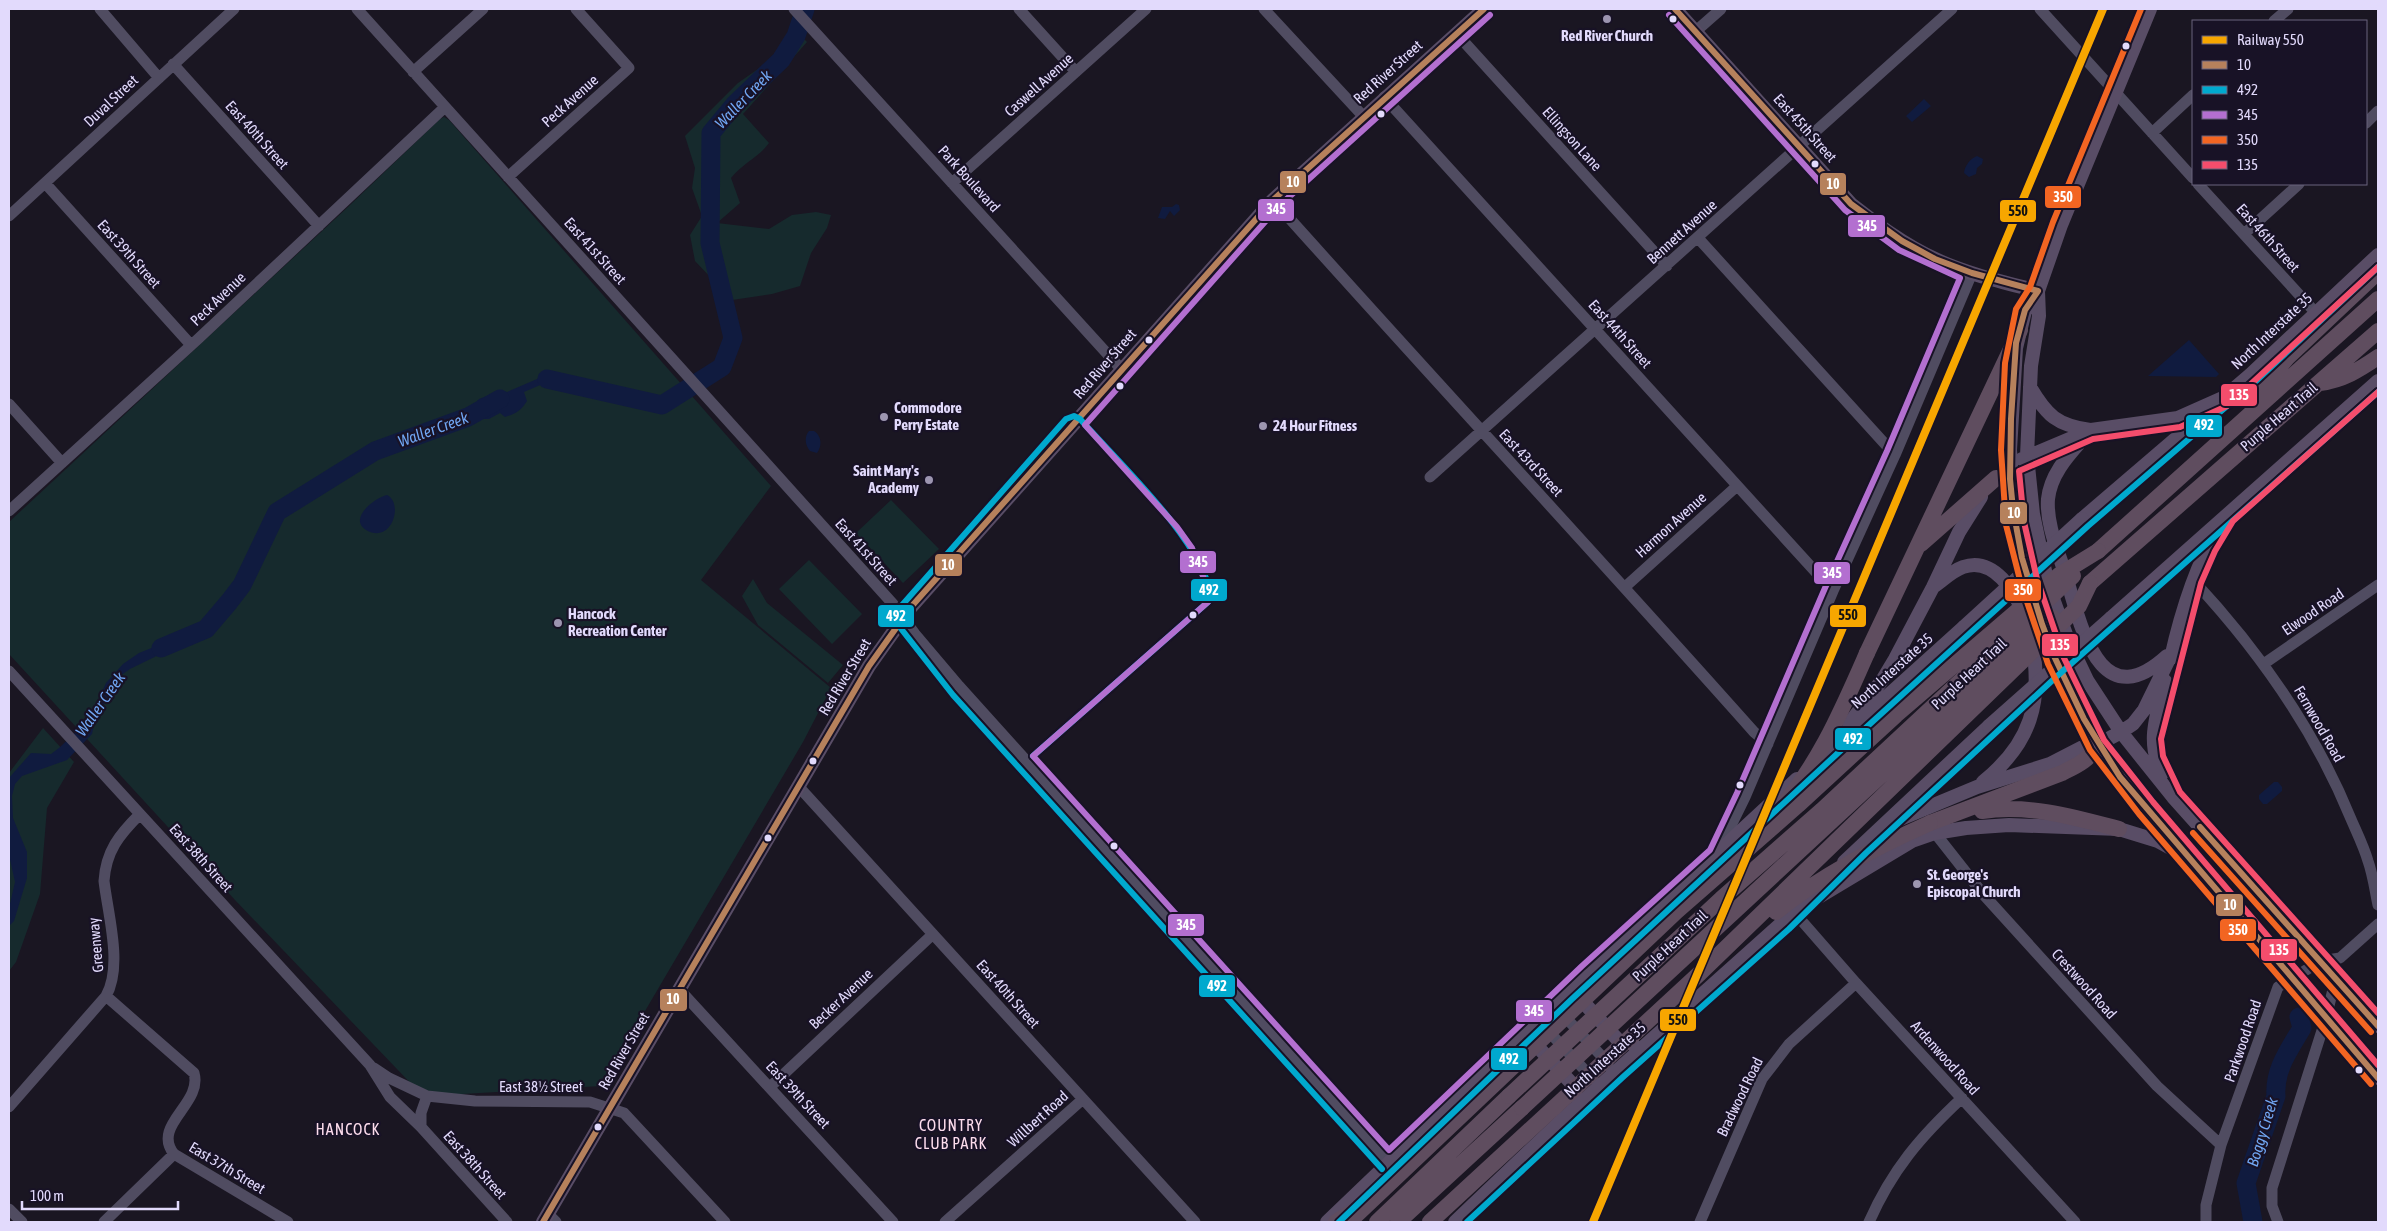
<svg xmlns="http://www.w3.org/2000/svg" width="2387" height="1231" font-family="'Asap Condensed',sans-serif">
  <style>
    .green { fill: #162a2d }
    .water { fill: #101b3f }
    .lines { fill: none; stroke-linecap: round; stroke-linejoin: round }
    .river { stroke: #101b3f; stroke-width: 19 }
    .minor { stroke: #504c61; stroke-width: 11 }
    .major { stroke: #594d66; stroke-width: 14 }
    .highway { stroke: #5f4d5f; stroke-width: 16 }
    .major-bridge { stroke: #594d66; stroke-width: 14 }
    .highway-bridge { stroke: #5f4d5f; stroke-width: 16 }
    .bus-1-casing { stroke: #181226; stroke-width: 10 }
    .bus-2-casing { stroke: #181226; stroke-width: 10 }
    .bus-3-casing { stroke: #181226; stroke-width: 10 }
    .bus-4-casing { stroke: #181226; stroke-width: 10 }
    .bus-5-casing { stroke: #181226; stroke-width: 10 }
    .bus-1 { stroke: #b6815c; stroke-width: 6 }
    .bus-2 { stroke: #00a9ce; stroke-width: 6 }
    .bus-3 { stroke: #b36fd0; stroke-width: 6 }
    .bus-4 { stroke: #f26522; stroke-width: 6 }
    .bus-5 { stroke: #f44d6c; stroke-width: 6 }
    .rail-1-casing { stroke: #181226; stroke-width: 11 }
    .rail-1 { stroke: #f7a600; stroke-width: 8 }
    .poi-dot { fill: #9c95b0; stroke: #181226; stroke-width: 2 }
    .bus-dot { fill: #e2dafc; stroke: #181226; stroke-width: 2 }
    .labels { text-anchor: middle; stroke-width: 4.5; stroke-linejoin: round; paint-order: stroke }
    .poi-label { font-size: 15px; font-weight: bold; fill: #e2dafc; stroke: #181226; text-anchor: start }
    .street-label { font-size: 15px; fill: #e2dafc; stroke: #181226 }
    .water-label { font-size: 16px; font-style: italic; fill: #71a6f3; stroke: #181226 }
    .neighbourhood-label { font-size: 16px; letter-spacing: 1px; fill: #fcdcec; stroke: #181226 }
    .line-badge { stroke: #181226; stroke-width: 2 }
    .badge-label { font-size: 14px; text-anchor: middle; font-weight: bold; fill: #fff }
    .pale-badge-label { font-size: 14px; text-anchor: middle; font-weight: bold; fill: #111 }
  </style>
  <rect width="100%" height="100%" fill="#1a1622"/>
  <!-- green -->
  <path class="green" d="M793,28l14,14 -64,72 26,29c-11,15 -25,19 -38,35l9,25 -23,20 52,6 23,-14 24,-3 15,3 -4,13 -16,25 -11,33 -28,8 -40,6 -37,-39 -5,-26 12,-19 -10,-28 3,-20 -10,-32 53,-53 37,-26z
    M444,117l5,3 322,366 -70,94 130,108 -28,54 -202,344 -174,10 -8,-4 -184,-192 -226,-246v-132l339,-315 92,-88z
    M891,500l48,49 -36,34 -47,-50z
    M809,560l53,54 -30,30 -53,-55z
    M753,579l14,24 76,62 -15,18 -70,-58 -16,-29z
    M43,728l31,34 -27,46 -7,86 -24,68 -7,9v-198z"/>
  <!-- water -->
  <path class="water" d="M1924,99l7,7 -19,16 -6,-6z
    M1977,156l6,3 -1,5 -5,4 -1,6 -7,3 -5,-4c1,-8 6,-14 13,-17z
    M1176,204l3,1 1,5 -6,6 -4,-5 -5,8 -7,-1 4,-11h10z
    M2189,340l30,34 -3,3 -68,-1z
    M551,373l20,3 2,6 -10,5 -18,-4 -21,9 3,9c-6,10 -12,13 -22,16l-5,-4 -11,6h-5l-7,-18 2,-2 22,-8 6,1z
    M809,431h5c8,5 8,15 3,22l-7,-2c-5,-6 -6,-14 -1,-20z
    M387,495c17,8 5,50 -21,35 -18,-11 8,-32 21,-35z
    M233,594l2,4c-8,17 -29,39 -46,42l-1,-8 18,-10 22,-27z
    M183,631l2,10 -4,3 -51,25 -10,7 -25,44 -3,14 -25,26 -45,16 -7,8 -3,12 1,22 14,34v26l-13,43 -5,5v-18l6,-26 -6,-27v-77l22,-25 20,1 8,-6 24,-23 14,-22 9,-20 17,-19 16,-11 30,-12z
    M2274,782h4l4,5v4l-15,13h-4l-4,-5v-4z"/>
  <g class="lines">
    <!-- river -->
    <path class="river" d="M547,379l115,26 60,-38 11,-29 -23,-95 1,-110 24,-29 46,-44 15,-24 9,-27
      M161,648l45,-19 23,-27 13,-17 35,-73 98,-61 93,-34 32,-18
      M2253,1222l-7,-39 30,-87c-2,-26 13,-46 26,-68l-3,-11"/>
    <!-- minor -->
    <path class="minor" d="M100,9l59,69
      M357,9l536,595 22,30 44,52 430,477
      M794,9l328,361
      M1019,9l57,63
      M1264,9l99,107
      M2040,9l153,169
      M2274,21l14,-12
      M1696,31l25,-22
      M1456,33l211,233
      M173,64l146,162
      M413,72l70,-63
      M1384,97l449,494
      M2366,123l12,-12
      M2152,133l41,-38
      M508,177l121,-109 -53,-59
      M45,183l146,162
      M952,183l194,-174
      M2198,184l117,128
      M1273,200c159,178 322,353 481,532l14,12
      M9,216l225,-207
      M2244,234l55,-50
      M1698,238l197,217
      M9,404l53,59
      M1430,477l522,-468
      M9,511l189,-172 247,-232
      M2193,580c66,71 121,148 158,239 6,14 13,28 17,42 5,14 7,30 10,44
      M1625,587l112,-101
      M2265,663l113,-78
      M9,671l361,394 20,32 31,30 86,95
      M799,787l396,435
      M1935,833l48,61 174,192 64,59
      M1720,848l25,-51 88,-206 62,-136 77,-182
      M1794,912l62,71 219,239
      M679,989l214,233
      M106,996l88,77c9,31 -43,52 -20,81l114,68
      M1553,1004l55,59v3
      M1538,1020l55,59
      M374,1068l15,10 38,18 48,5 115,1 34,11 101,109
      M770,1087l163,-153
      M9,1107l97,-111c17,-30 2,-81 -2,-115 2,-30 15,-46 36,-67
      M421,1127v-14l6,-17
      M9,1209l13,13
      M549,1215l7,7
      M104,1222l70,-68
      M945,1222l138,-123
      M1700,1222l62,-143 27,-35 67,-61
      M1869,1222c23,-52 51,-85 93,-124
      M2206,1222v-17l15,-60 57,-158 43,-26 19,-3 38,-34
      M2278,1222l-6,-16v-18l54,-170 10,-41"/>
    <!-- major -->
    <path class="major" d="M1675,9l176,195c27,21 53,41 84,55 32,15 68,23 103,32
      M2038,291l1,25 -8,50 -4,90 6,58 15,71 20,55 19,40 34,52 52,65 205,229
      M2030,387c17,29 27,38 60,43
      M2089,432c-17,20 -38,39 -41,67 -2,27 12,56 19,81 15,49 33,137 100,76
      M2022,459l69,-29 87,-12 45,-20
      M2082,519l168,-144 128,-120
      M1933,587c10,-7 19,-16 30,-20 31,-11 52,25 62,49
      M2037,605l-22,-82 -5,-73 6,-102 9,-37 13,-20 23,-66 89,-216
      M2111,618l267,-237
      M2045,628c18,54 42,103 75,149l170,201 88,100
      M2171,658c10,-45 24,-91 48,-132
      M1849,724l34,-45 12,-20 38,-72 26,-55 22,-35
      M1820,757l144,-130
      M2162,774c-16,-34 -5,-58 3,-93
      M1983,782c48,-39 60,-80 49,-140
      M1893,822l84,-35 73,-23 31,-16 16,-3 24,-13 12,-8 11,-14 29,-59
      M1844,862l145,-136
      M1812,901l100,-60 23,-8 31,-5 43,-3 110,4 39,12 22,12
      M1584,990l1,14 33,36 15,4
      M1525,1047l12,-1 38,41v10
      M543,1222l326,-556 42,-59 362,-407 211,-191
      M1327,1222l239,-229 231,-214
      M1455,1222l108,-103 231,-207 26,-26"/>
    <!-- highway -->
    <path class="highway" d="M2320,383c23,-3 39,-13 58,-26
      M2253,409l10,-23 24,-28 91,-86
      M1921,544l75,-66
      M2098,551l280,-252
      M2090,583l288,-252
      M1867,653l153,-323
      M1982,811c47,-7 92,6 137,18
      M1930,823l132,-50c14,-7 28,-13 35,-28
      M1336,1222l24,-15
      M1377,1222l132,-126
      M1398,1222l124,-114"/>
    <!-- major-bridge -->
    <path class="major-bridge" d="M1964,627l118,-108
      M1989,726l122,-108"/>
    <!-- highway-bridge -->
    <path class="highway-bridge" d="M1774,815c43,-46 68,-105 93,-162
      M1776,912c46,-37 100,-65 154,-89
      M1509,1096l212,-197 101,-89 251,-234
      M1522,1108l530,-491
      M1349,1222l328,-311 121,-106 98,-90 163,-140 39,-24
      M1430,1222l270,-249 379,-367 11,-23"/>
    <defs>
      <path id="bus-1" d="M1675,9l176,195 51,37 33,18 37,14 66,18
        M2038,291l-13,19 -9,33 -5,76 -1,60 3,30 9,49 20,66 12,32 30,63 36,58 258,301
        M2200,827l178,199
        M543,1222l326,-556 42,-59 362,-407 211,-191"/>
      <path id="bus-2" d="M1033,756l175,-154 3,-6c-8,-55 -94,-135 -131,-177l-6,-3 -8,3 -170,193 -1,9 58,74 429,474
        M1339,1222l233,-223 266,-246 250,-227 168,-145 122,-114
        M1467,1222l156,-145 166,-148 77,-76 189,-175 323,-286"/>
      <path id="bus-3" d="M1490,15l-211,191 -194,219 92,102 15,21 19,49 -3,5 -175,154 356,394 193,-184 128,-116 27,-57 88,-205 62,-137 73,-173 -61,-28 -54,-40 -176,-195"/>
      <path id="bus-4" d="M2141,9l-88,213 -23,65 -14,22 -11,54 -4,87 5,75 15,59 27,80 42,86 49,64 232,270
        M2193,833l178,199"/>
      <path id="bus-5" d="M2378,267l-151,139 -47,21 -87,12 -74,32 5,51 13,57 27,79 40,82 49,62 225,263
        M2378,392l-145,129 -18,30 -14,32 -40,156 2,17 17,36 198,221"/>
    </defs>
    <!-- bus-1 casing -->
    <use href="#bus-1" class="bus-1-casing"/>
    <!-- bus-2 casing -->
    <use href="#bus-2" class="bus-2-casing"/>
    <!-- bus-3 casing -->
    <use href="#bus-3" class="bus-3-casing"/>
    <!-- bus-4 casing -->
    <use href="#bus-4" class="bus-4-casing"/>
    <!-- bus-5 casing -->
    <use href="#bus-5" class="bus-5-casing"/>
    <!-- bus-1 -->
    <use href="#bus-1" class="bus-1"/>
    <!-- bus-2 -->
    <use href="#bus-2" class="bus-2"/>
    <!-- bus-3 -->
    <use href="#bus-3" class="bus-3"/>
    <!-- bus-4 -->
    <use href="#bus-4" class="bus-4"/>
    <!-- bus-5 -->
    <use href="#bus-5" class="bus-5"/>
    <defs>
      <path id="rail-1" d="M1593,1222l510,-1213"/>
    </defs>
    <!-- rail-1 casing -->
    <use href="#rail-1" class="rail-1-casing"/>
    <!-- rail-1 -->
    <use href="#rail-1" class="rail-1"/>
  </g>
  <!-- markers -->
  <g class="poi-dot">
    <circle cx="1607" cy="19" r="5"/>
    <circle cx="884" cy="417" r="5"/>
    <circle cx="1263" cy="426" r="5"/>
    <circle cx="929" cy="480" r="5"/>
    <circle cx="558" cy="623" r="5"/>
    <circle cx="1917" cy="884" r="5"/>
  </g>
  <g class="bus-dot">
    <circle cx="1673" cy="19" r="4.5"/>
    <circle cx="2126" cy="46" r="4.5"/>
    <circle cx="1381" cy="114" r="4.5"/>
    <circle cx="1815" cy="164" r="4.5"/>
    <circle cx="1149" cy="340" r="4.5"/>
    <circle cx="1120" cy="386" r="4.5"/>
    <circle cx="1193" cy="615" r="4.5"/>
    <circle cx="813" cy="761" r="4.5"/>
    <circle cx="1740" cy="785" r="4.5"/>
    <circle cx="768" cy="838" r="4.5"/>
    <circle cx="1114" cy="846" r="4.5"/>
    <circle cx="2359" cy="1070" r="4.5"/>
    <circle cx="598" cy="1127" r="4.5"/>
  </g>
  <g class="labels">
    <!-- poi labels -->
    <g class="poi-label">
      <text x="1607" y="41" text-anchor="middle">Red River Church</text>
      <text x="894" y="413">Commodore<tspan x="894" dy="17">Perry Estate</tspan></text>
      <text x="1273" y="431">24 Hour Fitness</text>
      <text x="919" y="476" text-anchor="end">Saint Mary's<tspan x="919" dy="17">Academy</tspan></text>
      <text x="568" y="619">Hancock<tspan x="568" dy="17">Recreation Center</tspan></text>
      <text x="1927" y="880">St. George's<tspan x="1927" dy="17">Episcopal Church</tspan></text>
    </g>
    <!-- street labels -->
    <g class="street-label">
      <text transform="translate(1388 72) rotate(-42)" y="5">Red River Street</text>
      <text transform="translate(1039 85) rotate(-42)" y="5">Caswell Avenue</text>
      <text transform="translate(111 101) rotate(-43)" y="5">Duval Street</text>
      <text transform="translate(570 101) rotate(-42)" y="5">Peck Avenue</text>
      <text transform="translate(1805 128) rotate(48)" y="5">East 45th Street</text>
      <text transform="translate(257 135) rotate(48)" y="5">East 40th Street</text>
      <text transform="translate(1572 139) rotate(48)" y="5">Ellingson Lane</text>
      <text transform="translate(969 179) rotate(48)" y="5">Park Boulevard</text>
      <text transform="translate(1682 232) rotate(-42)" y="5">Bennett Avenue</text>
      <text transform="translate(2268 238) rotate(48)" y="5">East 46th Street</text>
      <text transform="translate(595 251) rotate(48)" y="5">East 41st Street</text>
      <text transform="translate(129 254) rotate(48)" y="5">East 39th Street</text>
      <text transform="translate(218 299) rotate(-44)" y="5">Peck Avenue</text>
      <text transform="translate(2272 331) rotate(-43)" y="5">North Interstate 35</text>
      <text transform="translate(1620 334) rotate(48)" y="5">East 44th Street</text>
      <text transform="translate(1105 364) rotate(-49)" y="5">Red River Street</text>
      <text transform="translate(2279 417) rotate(-41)" y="5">Purple Heart Trail</text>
      <text transform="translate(1531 463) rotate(47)" y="5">East 43rd Street</text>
      <text transform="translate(1671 525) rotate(-42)" y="5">Harmon Avenue</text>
      <text transform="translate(866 552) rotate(48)" y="5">East 41st Street</text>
      <text transform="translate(2313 612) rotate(-34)" y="5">Elwood Road</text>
      <text transform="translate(1892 671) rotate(-42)" y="5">North Interstate 35</text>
      <text transform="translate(1969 674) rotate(-43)" y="5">Purple Heart Trail</text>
      <text transform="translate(845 677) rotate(-59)" y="5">Red River Street</text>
      <text transform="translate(2319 724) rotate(60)" y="5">Fernwood Road</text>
      <text transform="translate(201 858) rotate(48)" y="5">East 38th Street</text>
      <text transform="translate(96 945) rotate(-95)" y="5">Greenway</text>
      <text transform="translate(1670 946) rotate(-43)" y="5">Purple Heart Trail</text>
      <text transform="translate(2084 984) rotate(48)" y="5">Crestwood Road</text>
      <text transform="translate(1008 994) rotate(48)" y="5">East 40th Street</text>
      <text transform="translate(841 999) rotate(-43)" y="5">Becker Avenue</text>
      <text transform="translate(2243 1041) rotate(-71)" y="5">Parkwood Road</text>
      <text transform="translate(624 1051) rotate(-60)" y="5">Red River Street</text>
      <text transform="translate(1945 1058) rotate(48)" y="5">Ardenwood Road</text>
      <text transform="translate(1605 1060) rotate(-42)" y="5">North Interstate 35</text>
      <text x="541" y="1092">East 38½ Street</text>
      <text transform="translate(798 1095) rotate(47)" y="5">East 39th Street</text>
      <text transform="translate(1740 1097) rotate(-64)" y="5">Bradwood Road</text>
      <text transform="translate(1038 1119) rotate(-42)" y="5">Willbert Road</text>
      <text transform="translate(475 1165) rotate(48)" y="5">East 38th Street</text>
      <text transform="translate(227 1168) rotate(31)" y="5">East 37th Street</text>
    </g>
    <!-- water labels -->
    <g class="water-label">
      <text transform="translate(743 99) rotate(-46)" y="6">Waller Creek</text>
      <text transform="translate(433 429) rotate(-20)" y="6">Waller Creek</text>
      <text transform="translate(100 704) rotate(-55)" y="6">Waller Creek</text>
      <text transform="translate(2262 1132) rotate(-73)" y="6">Boggy Creek</text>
    </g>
    <!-- neighbourhood labels -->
    <g class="neighbourhood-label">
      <text x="951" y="1131">COUNTRY<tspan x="951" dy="18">CLUB PARK</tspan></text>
      <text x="348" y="1135">HANCOCK</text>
    </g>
  </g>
  <g class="line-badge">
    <rect x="1279" y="170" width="28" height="24" rx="5" fill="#b6815c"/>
    <rect x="1819" y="172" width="28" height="24" rx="5" fill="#b6815c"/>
    <rect x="2044" y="185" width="38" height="24" rx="5" fill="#f26522"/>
    <rect x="1257" y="198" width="38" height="24" rx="5" fill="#b36fd0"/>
    <rect x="1999" y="199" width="38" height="24" rx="5" fill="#f7a600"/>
    <rect x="1847" y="214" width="39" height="24" rx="5" fill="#b36fd0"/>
    <rect x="2220" y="383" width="38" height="24" rx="5" fill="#f44d6c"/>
    <rect x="2185" y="414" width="38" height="24" rx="5" fill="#00a9ce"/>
    <rect x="1999" y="501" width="29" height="24" rx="5" fill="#b6815c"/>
    <rect x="1179" y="550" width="38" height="24" rx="5" fill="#b36fd0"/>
    <rect x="934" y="553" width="29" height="24" rx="5" fill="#b6815c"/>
    <rect x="1813" y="561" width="38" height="24" rx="5" fill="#b36fd0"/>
    <rect x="1190" y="578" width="38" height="24" rx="5" fill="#00a9ce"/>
    <rect x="2004" y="578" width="38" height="24" rx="5" fill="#f26522"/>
    <rect x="1829" y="604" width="38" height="24" rx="5" fill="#f7a600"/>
    <rect x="877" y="604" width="38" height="24" rx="5" fill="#00a9ce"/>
    <rect x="2041" y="633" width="38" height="24" rx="5" fill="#f44d6c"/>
    <rect x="1834" y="727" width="38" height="24" rx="5" fill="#00a9ce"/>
    <rect x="2215" y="893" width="29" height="24" rx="5" fill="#b6815c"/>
    <rect x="1167" y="913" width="38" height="24" rx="5" fill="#b36fd0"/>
    <rect x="2219" y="918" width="38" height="24" rx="5" fill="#f26522"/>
    <rect x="2260" y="938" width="38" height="24" rx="5" fill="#f44d6c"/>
    <rect x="1198" y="974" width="38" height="24" rx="5" fill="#00a9ce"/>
    <rect x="659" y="988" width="29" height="24" rx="5" fill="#b6815c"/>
    <rect x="1515" y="999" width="38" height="24" rx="5" fill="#b36fd0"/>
    <rect x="1659" y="1008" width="38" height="24" rx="5" fill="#f7a600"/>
    <rect x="1490" y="1047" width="38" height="24" rx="5" fill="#00a9ce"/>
  </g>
  <g class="badge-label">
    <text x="1293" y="187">10</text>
    <text x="1833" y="189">10</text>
    <text x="2063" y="202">350</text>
    <text x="1276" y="214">345</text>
    <text x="1867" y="231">345</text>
    <text x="2239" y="400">135</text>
    <text x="2204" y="430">492</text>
    <text x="2014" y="518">10</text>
    <text x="1198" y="567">345</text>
    <text x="948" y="570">10</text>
    <text x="1832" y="578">345</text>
    <text x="1209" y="595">492</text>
    <text x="2023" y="595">350</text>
    <text x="896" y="621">492</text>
    <text x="2060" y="650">135</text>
    <text x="1853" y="744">492</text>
    <text x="2230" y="910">10</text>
    <text x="1186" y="930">345</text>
    <text x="2238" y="935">350</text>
    <text x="2279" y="955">135</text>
    <text x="1217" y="991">492</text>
    <text x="673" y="1004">10</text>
    <text x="1534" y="1016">345</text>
    <text x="1509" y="1064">492</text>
  </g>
  <g class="pale-badge-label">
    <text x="2018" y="216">550</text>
    <text x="1848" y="620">550</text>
    <text x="1678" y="1025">550</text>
  </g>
  <!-- border -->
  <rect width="2387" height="1231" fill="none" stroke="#e2dafc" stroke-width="20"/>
  <!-- legend -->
  <rect x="2192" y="20" width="175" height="165" fill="#181226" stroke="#69627c"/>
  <rect x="2202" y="36" width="25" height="8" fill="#f7a600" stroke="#69627c"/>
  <text x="2237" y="45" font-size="15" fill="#e2dafc">Railway 550</text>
  <rect x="2202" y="61" width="25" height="8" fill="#b6815c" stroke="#69627c"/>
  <text x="2237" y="70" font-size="15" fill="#e2dafc">10</text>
  <rect x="2202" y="86" width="25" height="8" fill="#00a9ce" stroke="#69627c"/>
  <text x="2237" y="95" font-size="15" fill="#e2dafc">492</text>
  <rect x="2202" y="111" width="25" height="8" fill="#b36fd0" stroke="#69627c"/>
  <text x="2237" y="120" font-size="15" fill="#e2dafc">345</text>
  <rect x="2202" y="136" width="25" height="8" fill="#f26522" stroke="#69627c"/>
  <text x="2237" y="145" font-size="15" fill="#e2dafc">350</text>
  <rect x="2202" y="161" width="25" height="8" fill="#f44d6c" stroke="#69627c"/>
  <text x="2237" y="170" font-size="15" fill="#e2dafc">135</text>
  <!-- scale -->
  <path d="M22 1201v8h156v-8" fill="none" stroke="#e2dafc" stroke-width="2.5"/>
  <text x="30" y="1201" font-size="15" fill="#e2dafc" stroke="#181226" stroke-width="4" paint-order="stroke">100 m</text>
</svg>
